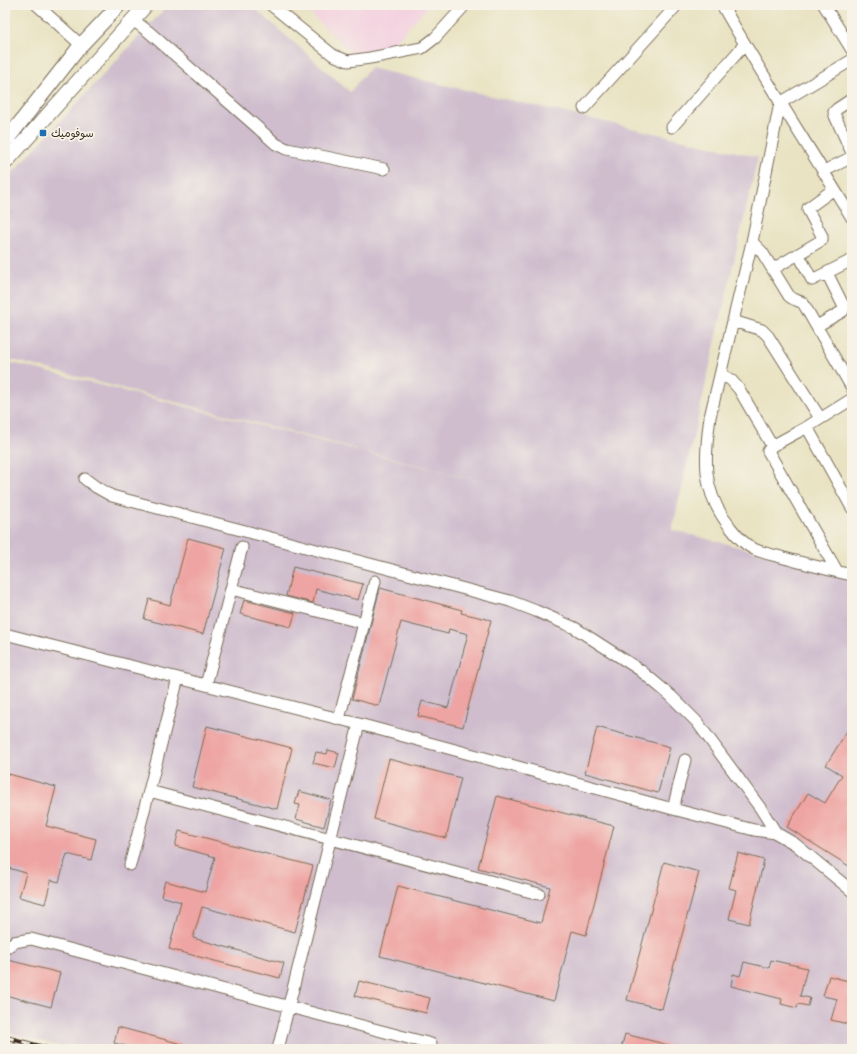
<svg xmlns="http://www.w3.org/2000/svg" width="857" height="1054" font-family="'Balsamiq Sans','Playpen Sans Arabic',sans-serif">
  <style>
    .built { fill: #f3cfdf }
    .industrial { fill: #cfbdce }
    .building { fill: #eea4a2 }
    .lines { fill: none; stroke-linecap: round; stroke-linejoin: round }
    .minor-casing { stroke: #786b58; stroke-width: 13 }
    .major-casing { stroke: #786b58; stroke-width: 16 }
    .minor { stroke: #fff; stroke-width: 11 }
    .major { stroke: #fff; stroke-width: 14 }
    .rail-casing { stroke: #3b2a1e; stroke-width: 4.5 }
    .rail { stroke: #f7f3e8; stroke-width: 3; stroke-dasharray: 9; stroke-linecap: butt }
    .poi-dot { fill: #1f6fb2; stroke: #f7f3e8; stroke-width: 1.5 }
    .labels { text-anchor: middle; stroke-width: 3.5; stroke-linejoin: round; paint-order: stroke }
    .poi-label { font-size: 11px; fill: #3b2a1e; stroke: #f7f3e8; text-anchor: start }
  </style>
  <rect width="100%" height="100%" fill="#f7f3e8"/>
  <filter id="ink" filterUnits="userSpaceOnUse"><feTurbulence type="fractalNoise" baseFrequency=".025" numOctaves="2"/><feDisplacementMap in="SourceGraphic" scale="8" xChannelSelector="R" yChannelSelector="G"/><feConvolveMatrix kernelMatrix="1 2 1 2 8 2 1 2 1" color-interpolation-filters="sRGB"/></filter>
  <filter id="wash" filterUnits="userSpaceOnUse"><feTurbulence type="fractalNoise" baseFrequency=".012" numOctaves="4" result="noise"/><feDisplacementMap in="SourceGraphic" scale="16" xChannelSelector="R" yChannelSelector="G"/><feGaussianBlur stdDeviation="0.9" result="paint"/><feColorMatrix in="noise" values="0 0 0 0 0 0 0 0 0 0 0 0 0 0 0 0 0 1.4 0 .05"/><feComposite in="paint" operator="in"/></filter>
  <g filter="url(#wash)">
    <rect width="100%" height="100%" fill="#e9e3c3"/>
    <!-- built -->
    <path class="built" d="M301,5h128l-37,40 -39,9z"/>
    <!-- industrial -->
    <path class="industrial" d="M168,5h83l99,87 20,-24 388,89 -86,373 180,46v473h-782l-65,-17v-671l526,133 -526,-136v-177z"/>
    <g id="blocks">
      <!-- building -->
      <path class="building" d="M188,538l38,10 -23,86 -59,-15 5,-20 21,6z
        M293,567l70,17 -5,16 -42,-11 -3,14 -27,-7z
        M380,588l82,22 -1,3 30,7 -28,107 -45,-11 4,-15 26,7 20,-74 -19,-5 -1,5 -47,-12 -22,84 -27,-7z
        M244,600l51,13 -4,14 -51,-13z
        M852,723v145l-65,-41 21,-34 17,10 17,-28 -16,-10z
        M207,726l85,22 -15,61 -85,-22z
        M597,727l73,20 -12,46 -73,-20z
        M328,750l11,3 -4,15 -22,-5 3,-11 11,2z
        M389,759l72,19 -15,60 -72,-19z
        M5,773l51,14 -10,39 50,13 -5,21 -24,-6 -8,28 -8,-2 -6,24 -26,-7 7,-24 -21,-6z
        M299,791l32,9 -7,27 -28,-8 4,-14 -5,-1z
        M497,796l117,30 -28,109 -14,-4 -18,70 -174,-45 18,-70 143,37 9,-36 -72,-19z
        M179,831l134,35 -18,66 -93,-25 -9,31 91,25 -4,15 -111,-29 12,-47 -20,-6 4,-15 40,11 10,-35 -40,-11z
        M738,853l26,7 -15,64 -20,-5 7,-29 -7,-2z
        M664,862l35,10 -37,137 -35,-9z
        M8,960l52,13 -9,34 -46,-12v-25z
        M771,960l36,8 -7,28 10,2 -2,8 -10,-2 -1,4 -16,-4 1,-5 -51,-13 2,-12 7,2 4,-14 25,6z
        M829,976l23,6v43l-21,-5 6,-21 -14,-3z
        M359,981l71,17 -4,15 -71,-17z
        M118,1027l71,19v3h-52l-23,-6z
        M625,1034l47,12v3h-51z"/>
    </g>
  </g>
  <g filter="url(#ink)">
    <use href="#blocks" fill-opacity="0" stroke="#786b58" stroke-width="1"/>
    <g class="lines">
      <defs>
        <path id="minor" d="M37,5l44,40
          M271,5l62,50 15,6 22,-3 52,-10 13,-10 30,-33
          M722,5c41,72 87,142 130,213
          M824,5l28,45
          M133,20l16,12 127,112 11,5 97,20
          M852,60l-72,43 -28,139 -42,175c-6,43 -8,75 20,110 6,8 13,16 22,21 9,5 22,7 32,10 23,6 45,12 68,17
          M852,99l-15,10 -3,3 1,4 17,37
          M584,108l93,-103
          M672,127l73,-83
          M824,171l28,-14
          M752,242l10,10 27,44c4,4 9,4 14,7l49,85
          M799,255l13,25 40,-20
          M773,269l49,-29v-4l-14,-26v-2l26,-19
          M733,321l29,9 6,6 52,82
          M817,326l26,-15 1,-4 -17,-34
          M721,374l10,6 8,9 33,57
          M807,427l45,81
          M85,479l11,8 16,9 398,105 26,10 39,17 65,42 31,26 26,26 64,87 15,24
          M837,571l-69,-120 4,-5 35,-19 45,-28
          M231,589l133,34
          M5,634l354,90 314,85 81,21 22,3 19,11 57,47
          M206,685l36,-138
          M339,719l36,-138
          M149,791l390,103
          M673,809l12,-49
          M130,865l48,-187
          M5,949l9,-7 17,-3 400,105
          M278,1049l81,-325"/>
        <path id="major" d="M5,142l76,-97 38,-40
          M5,163l141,-158"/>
      </defs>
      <!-- minor casing -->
      <use href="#minor" class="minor-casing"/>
      <!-- major casing -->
      <use href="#major" class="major-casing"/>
      <!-- minor -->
      <use href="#minor" class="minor"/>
      <!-- major -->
      <use href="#major" class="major"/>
      <defs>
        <path id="rail" d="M5,1037l45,12
          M5,1044l21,5"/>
      </defs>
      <!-- rail casing -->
      <use href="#rail" class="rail-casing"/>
      <!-- rail -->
      <use href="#rail" class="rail"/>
    </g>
  </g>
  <!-- markers -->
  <rect class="poi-dot" x="39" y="129" width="8" height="8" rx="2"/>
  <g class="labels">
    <!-- poi labels -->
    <g class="poi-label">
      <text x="51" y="137">سوفوميك</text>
    </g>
  </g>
  <!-- margin -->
  <rect width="857" height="1054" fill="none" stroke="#f7f3e8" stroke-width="20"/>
</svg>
